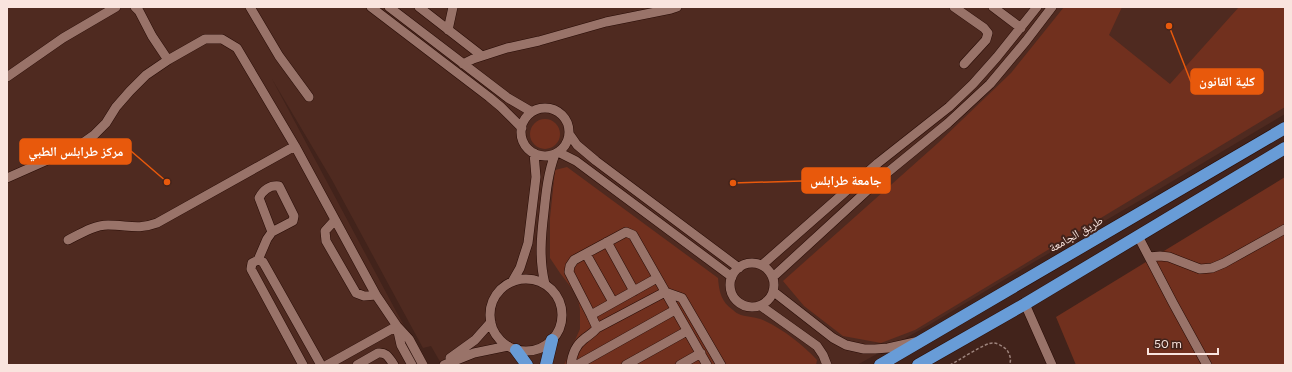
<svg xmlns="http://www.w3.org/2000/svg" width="1292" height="372" font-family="Figtree,'Noto Naskh Arabic',sans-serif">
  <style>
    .built { fill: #4f2a20 }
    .green { fill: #71301e }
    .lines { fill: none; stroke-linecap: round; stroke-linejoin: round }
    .minor-casing { stroke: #270b05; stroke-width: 10 }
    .highway-casing { stroke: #270b05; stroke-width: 13 }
    .path { stroke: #9d837c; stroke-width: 1.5; stroke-dasharray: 3 2; stroke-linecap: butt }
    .minor { stroke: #997369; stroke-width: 9 }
    .highway { stroke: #689cd7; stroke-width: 12 }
    .labels { text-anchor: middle; stroke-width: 4; stroke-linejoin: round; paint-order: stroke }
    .street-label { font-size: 12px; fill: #f9e4de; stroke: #42231b }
    .leader { fill: none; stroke: #e8590c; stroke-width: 1.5 }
    .callout-dot { fill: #e8590c; stroke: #42231b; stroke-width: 1.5 }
    .callout { fill: #e8590c; stroke: #e8590c; stroke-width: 1.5 }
    .callout-label { font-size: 13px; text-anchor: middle; font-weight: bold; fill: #fff }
  </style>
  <rect width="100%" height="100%" fill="#42231b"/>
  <!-- built -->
  <path class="built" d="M7,7h1278v107l-134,80 -117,68 -105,63 -72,40h-415l-11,-19 -8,2 -91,-168 -60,-101 125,234 29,52h-419z"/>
  <!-- green -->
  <path class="green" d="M1064,7h58l-13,28 61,49 69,-77h46v100l-370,223 -34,13 -38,-7 -39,-30 -21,-25 155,-138 73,-70z
    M530 134a15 15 0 1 1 30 0a15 15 0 1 1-30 0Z
    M567,167l151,111c1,13 3,24 15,32 2,2 5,4 8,5 8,2 16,2 24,6 19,9 37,23 52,39l-1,5h-252l16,-36v-20l-3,-14 -17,-22 -10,-15v-40l5,-48z
    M1285,177v188h-209l-20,-48z"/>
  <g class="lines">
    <defs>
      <path id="minor" d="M135,7l4,4 13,25 16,24
        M250,7l29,49 30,41
        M371,7l118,90 12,10 21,21
        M389,7l119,91 24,14
        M419,7l63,49
        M954,7l30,21 4,5 -2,7 -22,24
        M993,7l28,21
        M448,30l5,-23
        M463,64l10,-5 34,-11 32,-7 67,-19 65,-13 6,-2
        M7,77l56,-39 53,-31
        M521 132a24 24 0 1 1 48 0a24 24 0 1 1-48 0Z
        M570,135l7,10 19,16 143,107
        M558,152l18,9 156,116
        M7,178l70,-31 17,-12 12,-12 10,-16 14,-16 16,-16 22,-15 37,-21h17l15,9 58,98 81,149 21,31 12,13 14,26
        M335,220l-10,11 1,10 30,52 8,3 12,-1
        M1138,236l35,67 34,62
        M68,240c12,-6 26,-15 40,-15 20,0 30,5 49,-2l138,-77
        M607,242l27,49
        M586,254l27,48
        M1149,257l11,-1 9,1 31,12 12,-1 12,-5 61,-34
        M258,260l9,-21 5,-7 21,-11 1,-5 -15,-30c-9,-1 -16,4 -20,12l13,34
        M730 285a22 22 0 1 1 44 0a22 22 0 1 1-44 0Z
        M762,265l116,-102 71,-56 24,-23 24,-27 40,-50
        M773,277l109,-100 66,-54 42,-39 36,-43 26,-34
        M490 315a36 36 0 1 1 72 0a36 36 0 1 1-72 0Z
        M512,282l8,-14 8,-25 8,-66 -2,-24
        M545,284c-6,-24 -4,-47 -1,-72 2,-20 4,-39 11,-58
        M774,292l59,46 13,7 18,4h11l13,-1 27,-6
        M1025,304l27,61
        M761,306l56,40 6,9 4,10
        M591,315l66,-37
        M397,327l4,18 11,20
        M597,328l68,-36 17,6 39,67
        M450,358l25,-18 16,-18
        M303,365l-52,-96 1,-6 6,-3 5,2 58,103
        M327,365l70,-39
        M357,365l21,-12c9,-1 11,5 16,12
        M444,365l30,-12 34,-7
        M571,365c1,-10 5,-20 13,-26 5,-4 9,-6 13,-11l-6,-13 -22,-43 1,-6 4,-6 52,-28 7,3 74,130
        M577,365l98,-55
        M626,365l61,-34
        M680,365l21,-12"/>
      <path id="highway" d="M516,350l11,15
        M546,365l6,-25
        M880,365l405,-237
        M918,365l107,-61 260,-156"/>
    </defs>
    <!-- minor casing -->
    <use href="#minor" class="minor-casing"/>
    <!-- highway casing -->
    <use href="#highway" class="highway-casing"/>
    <!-- path -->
    <path class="path" d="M950,365c8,-4 36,-23 43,-22 5,0 11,4 14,7 3,5 5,10 2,15"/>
    <!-- minor -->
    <use href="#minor" class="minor"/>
    <!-- highway -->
    <use href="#highway" class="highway"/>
  </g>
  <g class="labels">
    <!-- street labels -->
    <g class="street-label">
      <text transform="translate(1076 234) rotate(-30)" y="4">طريق الجامعة</text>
    </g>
  </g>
  <!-- callouts -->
  <path class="leader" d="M1169 26L1191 82M167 182L131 151M733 183L802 181"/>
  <g class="callout-dot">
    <circle cx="1169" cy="26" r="4"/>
    <circle cx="167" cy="182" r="4"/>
    <circle cx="733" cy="183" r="4"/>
  </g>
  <g class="callout">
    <rect x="1191" y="69" width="72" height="25" rx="4"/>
    <rect x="20" y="139" width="111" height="25" rx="4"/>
    <rect x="802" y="168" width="88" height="25" rx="4"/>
  </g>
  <g class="callout-label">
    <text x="1227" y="86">كلية القانون</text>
    <text x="76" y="156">مركز طرابلس الطبي</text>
    <text x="846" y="185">جامعة طرابلس</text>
  </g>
  <!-- border -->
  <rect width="1292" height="372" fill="none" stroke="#f9e4de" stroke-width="16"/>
  <!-- scale -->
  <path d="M1148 348v6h70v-6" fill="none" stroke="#f9e4de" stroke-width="2"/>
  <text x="1154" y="348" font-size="12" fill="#f9e4de" stroke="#42231b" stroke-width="3" paint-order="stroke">50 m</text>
</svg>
